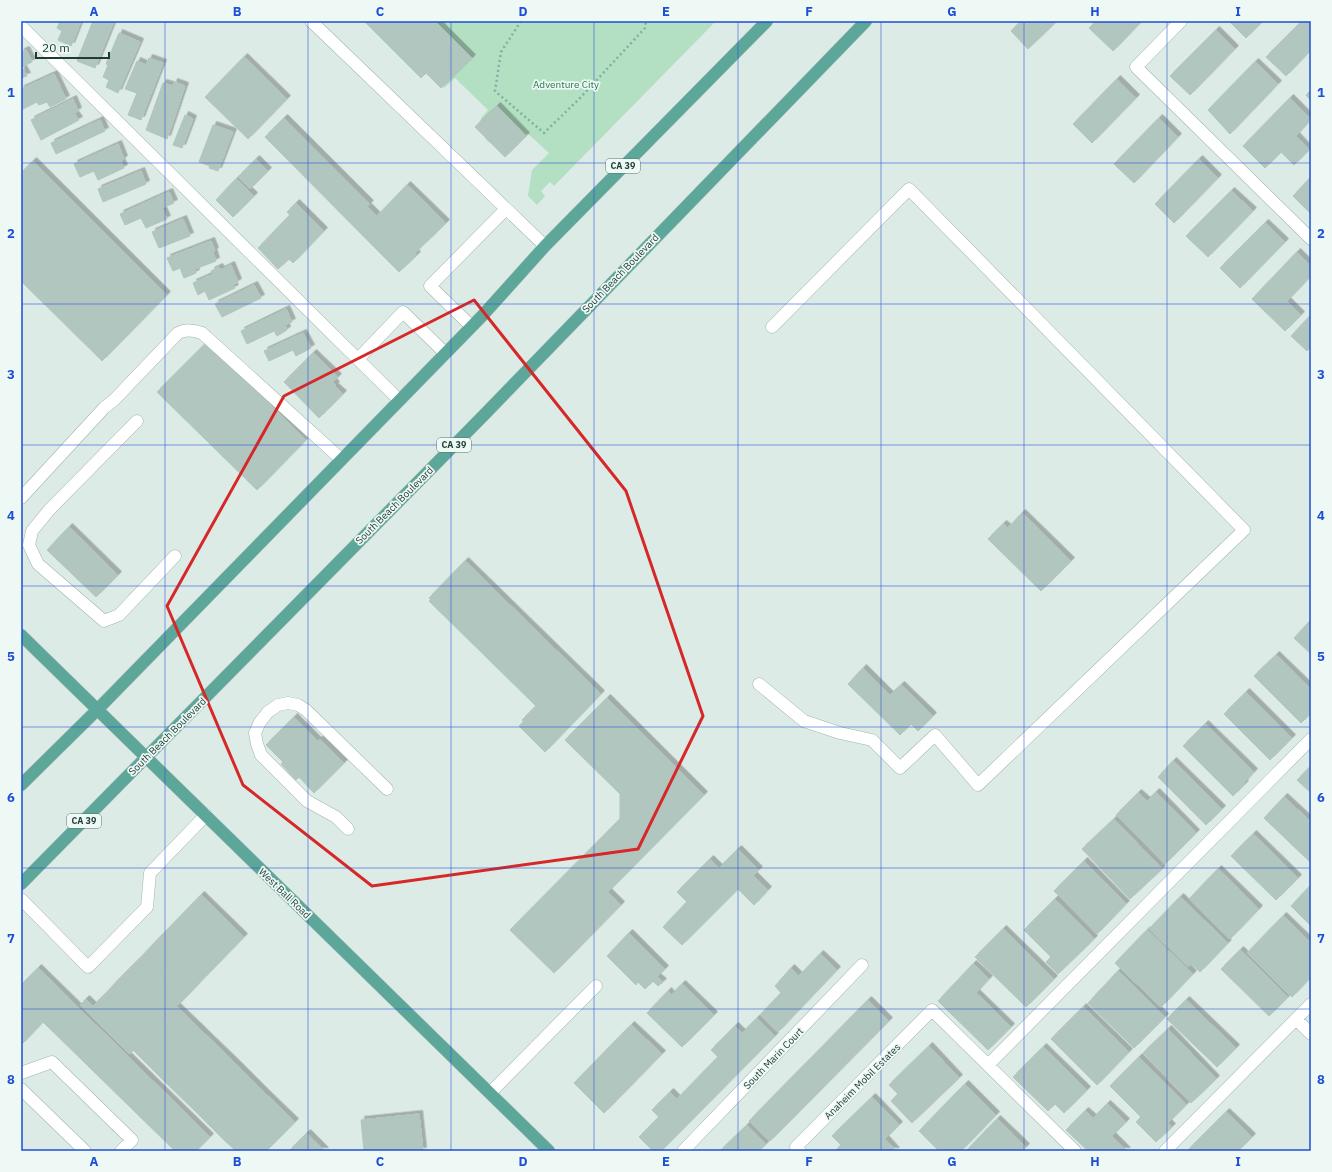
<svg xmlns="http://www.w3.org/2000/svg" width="1332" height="1172" font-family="'IBM Plex Sans',sans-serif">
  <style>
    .green { fill: #b3dfc3 }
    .building { fill: #b2c6c0; stroke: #afc5be; filter: url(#shadow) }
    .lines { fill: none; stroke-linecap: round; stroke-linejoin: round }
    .minor-casing { stroke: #a0b3ae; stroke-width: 13 }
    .major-casing { stroke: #c0c8c7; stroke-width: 13 }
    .path { stroke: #7ab2a6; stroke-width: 2.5; stroke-dasharray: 2 3; stroke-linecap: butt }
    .minor { stroke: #fff; stroke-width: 12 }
    .major { stroke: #5da69a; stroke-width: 12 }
    .marked { fill: none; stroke: #d62828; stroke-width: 3; stroke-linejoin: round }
    .grid { fill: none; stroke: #1d4ed8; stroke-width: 1; stroke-opacity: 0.55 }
    .labels { text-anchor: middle; stroke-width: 3.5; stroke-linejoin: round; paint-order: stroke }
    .shield { fill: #eef8f4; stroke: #5c7470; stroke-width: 1 }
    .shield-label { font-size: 9px; font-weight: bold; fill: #1d3c37 }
    .park-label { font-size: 10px; fill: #23774c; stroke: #eef8f4 }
    .street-label { font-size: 10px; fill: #1d3c37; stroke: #eef8f4 }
    .neatline { fill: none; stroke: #1d4ed8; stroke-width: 1.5 }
    .grid-label { font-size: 13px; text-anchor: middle; font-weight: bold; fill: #1d4ed8 }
  </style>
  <defs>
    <filter id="shadow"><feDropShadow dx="3.5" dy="-3.5" stdDeviation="0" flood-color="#0004"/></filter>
  </defs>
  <rect width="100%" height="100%" fill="#ddebe6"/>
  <!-- green -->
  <path class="green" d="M365,21h351l-162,165 -4,-4 -9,9 4,5 -8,9 -9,-9 4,-26 17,-17 -22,-20 -14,13 -13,2 -13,-7 -7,-11 1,-12 7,-8 -33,-32 -11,10 -21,-20z"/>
  <!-- building -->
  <path class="building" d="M60,21h21l-10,25 -13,-6 4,-9 -5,-3z
    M93,21l9,1v-1h12l-19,47 -18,-7z
    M364,21h71l37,37 -31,30 -15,-15 -5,5z
    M1021,21h36l-29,28 -17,-18z
    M1096,21h46l-29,30 -24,-23z
    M1229,21h34l-17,17z
    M1302,21h9v29l-25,26 -20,-19z
    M1216,30l19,19 -45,46 -20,-19z
    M119,33l21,9 -22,51 -12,-6 3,-7 -6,-3 5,-12 -2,-1z
    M26,50l6,12 -10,5 5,9 -6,2v-26z
    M244,57l43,42 -39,40 -43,-42z
    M149,58l14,5 -22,57 -13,-5 9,-22 -12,-4 12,-28 9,4z
    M1255,62l23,22 -48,50 -22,-24z
    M54,74l12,25 -16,8 -3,-5 -8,3 -2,-3 -16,8v-21z
    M1117,79l19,19 -44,45 -19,-19z
    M174,82l11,4 -18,53 -21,-9 17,-47 10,3z
    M1311,90v11l-5,-6z
    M1290,98l21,21 -15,17 13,14 -15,15 -13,-13 -16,16 -22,-22z
    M73,99l5,12 -4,2 5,7 -38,20 -10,-20z
    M497,106l29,30 -21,21 -30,-30z
    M185,115l8,4 -11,29 -9,-3z
    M284,118l86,86 -3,2 10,10 30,-31 39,38 -31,30 2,2 -18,17 -134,-135z
    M1159,118l19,19 -44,46 -20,-19z
    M100,120l5,11 -49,23 -5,-11z
    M213,125l20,7 -15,39 -9,-3 1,-2 -11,-4z
    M118,144l6,15 -3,2 3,7 -26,12 -4,-9 -14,6 -6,-13z
    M256,159l12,12 -18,18 -12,-12z
    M1199,159l19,19 -44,45 -19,-19z
    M33,161l134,134 -65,66 -81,-80v-108z
    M141,171l5,13 -43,18 -5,-13z
    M1311,177v37l-18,-18z
    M236,179l18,17 -21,21 -17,-17z
    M1231,191l22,20 -45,46 -22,-21z
    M169,192l5,11 -12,5 5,11 -21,9 -5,-10 -16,7 -5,-11z
    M296,203l28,28 -31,32 -4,-4 -11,10 -20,-21 32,-33 -3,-3z
    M183,219l7,17 -31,12 -7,-16z
    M1265,223l20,19 -45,46 -20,-20z
    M211,241l4,10 -2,1 3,9 -21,8 1,4 -12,5 -4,-10 -7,3 -6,-13z
    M1297,252l14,14v10l-24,25 14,14 -16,16 -33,-32z
    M231,265l7,17 -5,3 2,3 -26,12 -4,-9 -7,4 -5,-12 20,-9 -2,-3 8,-4 2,3z
    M254,285l7,13 -39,19 -7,-13z
    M286,309l6,13 -7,3 2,5 -10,6 -3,-5 -27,13 -6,-13z
    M1310,316l1,1v30l-4,4 -16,-15z
    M303,333l8,15 -15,8 -3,-6 -24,11 -5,-10z
    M207,342l99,98 -49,50 -100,-98z
    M313,353l25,24 -5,5 3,3 -2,1 9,8 -24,24 -35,-36z
    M1022,513l49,48 -30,30 -53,-52 15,-15 5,4z
    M69,527l49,48 -22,22 -49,-47z
    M465,561l136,133 -56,58 -26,-26 5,-5 -2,-1 14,-14 -107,-105 2,-1 -2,-2z
    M1310,621l1,1v32l-17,-16z
    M1276,655l35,34v24l-10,10 -47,-47z
    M863,668l27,27 11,-10 32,31 -15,15 -7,-7 -11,11 -52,-51z
    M1246,692l46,46 -22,22 -46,-46z
    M607,698l97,97 -96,97 13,13 -67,68 -44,-43 110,-111v-25l-55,-54z
    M294,717l24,24 2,-2 24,24 -30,30 -15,-16 -3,3 -15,-16 2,-2 -17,-17z
    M1205,724l49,48 -10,11 1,1 -12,12 -50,-50z
    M1173,761l49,48 -16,16 -48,-48z
    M1311,766v27l-14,-13z
    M1156,792l40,41 -31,31 -49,-49 22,-22 9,8z
    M1284,797l27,25 -1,40 -46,-44z
    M1114,819l48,50 -32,30 -48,-50z
    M1253,834l45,44 -22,22 -45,-44z
    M738,849l21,21 -6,5 15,15 -14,15 -16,-16 -56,56 -19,-18 24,-25 -10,-10 33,-33 9,9z
    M1084,861l42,43 -29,30 -43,-43z
    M1218,869l41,40 -29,30 -41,-40z
    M1309,887l2,2v37l-20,-20z
    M201,895l43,42 -38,39 -43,-42z
    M1180,897l48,46 -28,29 -9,-8 -3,2 -39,-37z
    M1055,899l39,40 -36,35 -12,-12 5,-5 -27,-27z
    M1283,916l28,27v34l-19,20 -45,-44z
    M1003,929l51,50 -28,28 -51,-50z
    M1147,930l46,44 -32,33 -46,-44z
    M629,933l36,36 -8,8 6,5 -5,4 -5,-5 -8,8 -7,-7 -2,3 -29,-29z
    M163,934l43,42 -22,23 -43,-42z
    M1240,950l48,47 -19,19 -48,-47z
    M820,954l17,16 -59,62 -18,-17 21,-22 -6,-7 16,-18 8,8z
    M141,957l43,42 -20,20 -43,-42z
    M973,964l16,15 -13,14 35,34 -23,23 -50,-49z
    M38,968l172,169 -14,14h-21l-132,-129 -22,23v-60z
    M1118,971l47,46 -31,31 -46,-45z
    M121,977l43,42 -17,17 -42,-42z
    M682,984l32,31 -32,32 -35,-34 21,-22 3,4z
    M105,994l42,42 -17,18 -50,-49 6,-6 7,7z
    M868,1000l21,21 -119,120 -21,-20z
    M1186,1000l50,48 -19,19 -50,-48z
    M176,1006l29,28 -44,44 -28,-28z
    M1083,1007l46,45 -32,33 -46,-46z
    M757,1018l18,18 -114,115h-8l-14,-14 20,-20 -7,-7 18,-18 7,7 41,-42 -7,-7 24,-24 7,7z
    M631,1025l31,29 -58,59 -30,-30z
    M1168,1029l48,50 -25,24 -48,-50z
    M205,1034l33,32 -43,45 -34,-33z
    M929,1046l30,32 -47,45 -21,-22 7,-7 -9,-9z
    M1043,1047l44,43 -23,23 -9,-9 -7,7 -35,-34z
    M1139,1057l47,48 -18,18 4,4 -16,15 -20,-20 5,-5 -31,-31z
    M238,1066l30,30 -44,44 -29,-29z
    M965,1084l31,31 -35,36h-22l-20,-20z
    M268,1096l27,26 -29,29h-30l-12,-11z
    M872,1097l27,28 -14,14 11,12h-61l6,-6 -9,-9z
    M1107,1104l19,18 -14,14 15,15h-39l-22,-21 19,-19 8,7z
    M1226,1112l26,25 -14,14h-51z
    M419,1114l4,37h-59l-3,-31z
    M997,1119l29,28 -4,4h-56z
    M747,1125l19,19 -7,7h-39z
    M307,1133l18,18h-36z"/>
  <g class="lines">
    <defs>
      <path id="minor" d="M311,21l234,225
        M1181,21l-45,46 175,172
        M21,26l378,374
        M471,326l-41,-40 76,-77
        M358,359l45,-47 42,41
        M137,421l-87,88 -18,22 -3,14 9,19 66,57 15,-6 56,-59
        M21,498l83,-90 10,-8 64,-67c8,-4 15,-3 24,0l139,126
        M759,684l45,37 36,12 32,7 28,28 35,-33 43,50 266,-255 -335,-341 -137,138
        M348,829l-12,-12 -29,-16 -46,-46 -4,-11 -2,-11 5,-11 8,-10 10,-7 10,-2 10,2 8,5 81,79
        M21,899l67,68 59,-60 3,-34 56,-58
        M1296,1019l15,-15
        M988,1065l323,-326
        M21,1073l31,-11 80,78 -11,11
        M21,1089l64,62
        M490,1093l106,-107
        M683,1151l179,-186
        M800,1151l-4,-4 136,-137 143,141
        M1165,1151l131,-132 15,15"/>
      <path id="major" d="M21,635l528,516
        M21,785l76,-75 386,-395 62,-69 222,-225
        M21,884l462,-468 383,-395"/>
    </defs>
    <!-- minor casing -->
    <use href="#minor" class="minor-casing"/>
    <!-- major casing -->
    <use href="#major" class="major-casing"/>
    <!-- path -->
    <path class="path" d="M521,21l-20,31 -6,39 49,42 36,-35 65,-70 1,-7"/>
    <!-- minor -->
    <use href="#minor" class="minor"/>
    <!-- major -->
    <use href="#major" class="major"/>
  </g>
  <!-- marked area -->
  <path class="marked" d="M474,300l152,191 77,225 -65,133 -266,37 -129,-101 -76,-179 117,-210z"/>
  <!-- grid -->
  <path class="grid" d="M165,21v1130M308,21v1130M451,21v1130M594,21v1130M738,21v1130M881,21v1130M1024,21v1130M1167,21v1130M21,163h1290M21,304h1290M21,445h1290M21,586h1290M21,727h1290M21,868h1290M21,1009h1290"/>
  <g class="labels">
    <!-- shield labels -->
    <g class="shield">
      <rect x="606" y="159" width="34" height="14" rx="3"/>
      <rect x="437" y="438" width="34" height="14" rx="3"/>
      <rect x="67" y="814" width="34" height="14" rx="3"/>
    </g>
    <g class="shield-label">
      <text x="623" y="169">CA 39</text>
      <text x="454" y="448">CA 39</text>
      <text x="84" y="824">CA 39</text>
    </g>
    <!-- park labels -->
    <g class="park-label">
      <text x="566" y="88">Adventure City</text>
    </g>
    <!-- street labels -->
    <g class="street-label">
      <text transform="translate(620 273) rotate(-46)" y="4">South Beach Boulevard</text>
      <text transform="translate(394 505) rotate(-45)" y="4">South Beach Boulevard</text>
      <text transform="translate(167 736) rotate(-45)" y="4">South Beach Boulevard</text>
      <text transform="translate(285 893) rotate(44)" y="4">West Ball Road</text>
      <text transform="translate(773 1058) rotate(-46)" y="4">South Marin Court</text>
      <text transform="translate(862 1081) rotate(-45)" y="4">Anaheim Mobil Estates</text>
    </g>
  </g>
  <!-- border -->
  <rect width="1332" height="1172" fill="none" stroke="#eef8f4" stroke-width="44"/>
  <!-- scale -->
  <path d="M36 52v6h73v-6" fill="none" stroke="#1d3c37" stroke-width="2"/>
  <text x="42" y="52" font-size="12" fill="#1d3c37" stroke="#eef8f4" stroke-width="3" paint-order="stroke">20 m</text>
  <rect x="22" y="22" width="1288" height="1128" class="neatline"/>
  <g class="grid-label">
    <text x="94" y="16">A</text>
    <text x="237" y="16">B</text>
    <text x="380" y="16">C</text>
    <text x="523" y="16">D</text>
    <text x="666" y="16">E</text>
    <text x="809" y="16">F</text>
    <text x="952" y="16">G</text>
    <text x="1095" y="16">H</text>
    <text x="1238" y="16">I</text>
    <text x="11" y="97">1</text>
    <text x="1321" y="97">1</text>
    <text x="11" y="238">2</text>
    <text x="1321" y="238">2</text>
    <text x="11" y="379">3</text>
    <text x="1321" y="379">3</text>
    <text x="11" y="520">4</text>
    <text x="1321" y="520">4</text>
    <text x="11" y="661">5</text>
    <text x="1321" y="661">5</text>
    <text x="11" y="802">6</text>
    <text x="1321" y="802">6</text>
    <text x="11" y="943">7</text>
    <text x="1321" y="943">7</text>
    <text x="11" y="1084">8</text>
    <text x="1321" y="1084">8</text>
    <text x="94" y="1166">A</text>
    <text x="237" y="1166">B</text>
    <text x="380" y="1166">C</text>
    <text x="523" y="1166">D</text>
    <text x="666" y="1166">E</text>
    <text x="809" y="1166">F</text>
    <text x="952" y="1166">G</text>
    <text x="1095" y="1166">H</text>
    <text x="1238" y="1166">I</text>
  </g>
</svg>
